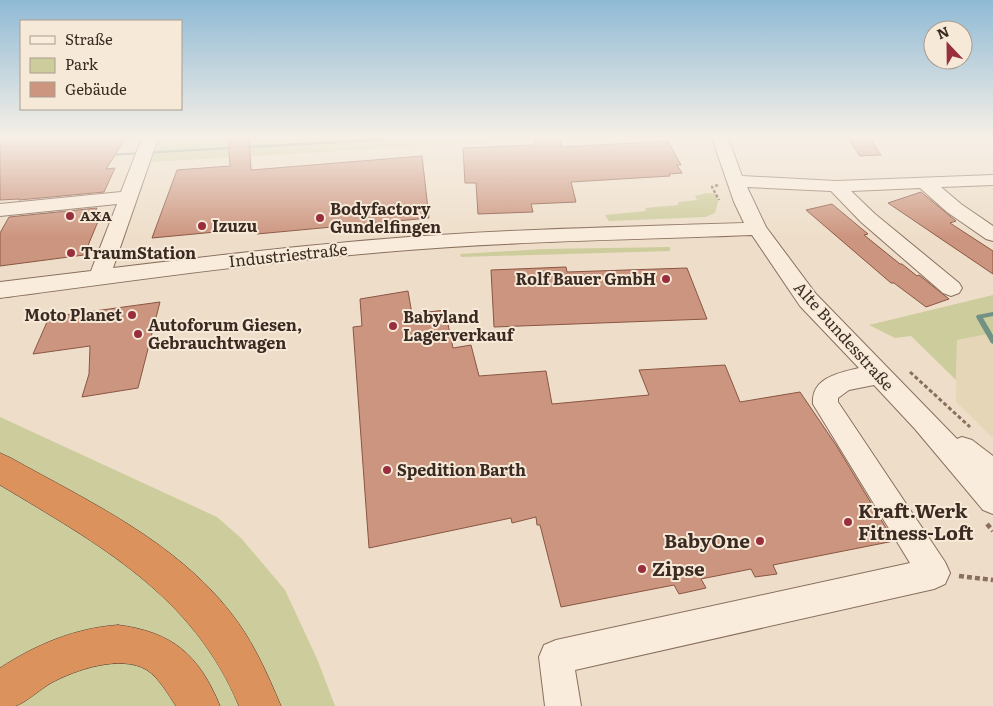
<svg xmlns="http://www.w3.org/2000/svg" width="993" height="706" font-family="Literata,serif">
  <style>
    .farmland { fill: #e4d6b6 }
    .green { fill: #cdcc9c }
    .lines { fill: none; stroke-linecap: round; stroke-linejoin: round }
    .stream { fill: #709184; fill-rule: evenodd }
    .building { fill: #cc957f; stroke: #895643 }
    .minor-casing { stroke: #8a6f5d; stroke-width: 2 }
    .highway-casing { stroke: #593e31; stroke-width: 1 }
    .path-far2 { stroke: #8a6f5d; stroke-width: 2.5; stroke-dasharray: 3 2; stroke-linecap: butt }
    .path-far1 { stroke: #8a6f5d; stroke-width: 3; stroke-dasharray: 4 2.5; stroke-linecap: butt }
    .path { stroke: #8a6f5d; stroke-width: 4.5; stroke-dasharray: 5 3; stroke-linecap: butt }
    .minor { fill: #f9ecdc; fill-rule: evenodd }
    .highway { fill: #db925c; fill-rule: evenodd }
    .poi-dot { fill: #992e3d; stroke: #f6e9d8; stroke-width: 2 }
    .labels { text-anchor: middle; stroke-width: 4; stroke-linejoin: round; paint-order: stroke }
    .far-poi-label { font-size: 14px; font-weight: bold; fill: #3b2a21; stroke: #f6e9d8; text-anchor: start }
    .poi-label { font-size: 16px; font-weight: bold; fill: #3b2a21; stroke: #f6e9d8; text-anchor: start }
    .street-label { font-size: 16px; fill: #3b2a21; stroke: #f6e9d8 }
    .near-poi-label { font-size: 19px; font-weight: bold; fill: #3b2a21; stroke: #f6e9d8; text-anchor: start }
  </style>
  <rect width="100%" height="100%" fill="#eedec9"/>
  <!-- farmland -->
  <path class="farmland" d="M993,333v105l-37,-36 1,-62z"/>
  <!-- green -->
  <path class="green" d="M160,138h68l1,4 -6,2 27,-2 -1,-4h44l-5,2 39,-2h231l-407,24z
    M706,193l10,1 2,8 -3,11 -10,4 -96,4 -4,-6 41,-4 -1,-3 33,-3v-3l19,-2 -2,-4z
    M670,247v4l-209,6 -1,-3 84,-5z
    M993,295v38l-36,7 -1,40 -45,-44 -16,2 -26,-13z
    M0,417l217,100 24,21 44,52 33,71 17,45h-335z"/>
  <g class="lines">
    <!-- stream -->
    <path class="stream" d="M383,138h35l-2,1 -309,17 -2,-1 2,-1z
      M993,312v4l-10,2 10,17v9l-2,-1 -15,-26 1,-2z"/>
  </g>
  <!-- building -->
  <path class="building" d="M0,138h126l-20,31 9,-1 -11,24 -85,8v-1l-19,1z
    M228,138h21l2,32 171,-14 7,62 -172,16 1,-6 -106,10 25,-68 53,-4z
    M848,138h22l11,17 -21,1z
    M534,140h26l2,7 106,-6 13,24h-4l5,8 -13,1 1,2 -99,6 5,20 -45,2 2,8 -55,2 -2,-31h-11l-2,-35 72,-3z
    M921,192l35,29 -6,2 43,28v23l-105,-71z
    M832,204l36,30 -4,1 36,29h2l15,12 2,-1 30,24 -23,8 -32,-24h-3l-85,-73z
    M97,208l-2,4h7l-18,43 -84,11v-33l9,-16z
    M566,267l1,5 120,-4 20,51 -213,8 -3,-57z
    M408,291l4,23 33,-4 8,38 18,-3 8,31 67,-5 6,33 97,-9 -10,-25 86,-5 15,37 60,-10 36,53 58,96 -121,24 4,9 -22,3 -4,-8 -50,10 5,9 -27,6 -5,-9 -113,22 -21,-82h-3l-1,-8 -24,6 -1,-5 -142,30 -16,-221 9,-1 -2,-27z
    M160,302l-22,86 -56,9 7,-23 1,-28 -57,8 14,-32 11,-6z"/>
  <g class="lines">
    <defs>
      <path id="minor" d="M142,138h16l-45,130c90,-11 181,-22 271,-29 120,-10 241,-12 360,-16l-10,-21 -22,-64h16l14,38 94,5 157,-6v10l-52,2 20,17 32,22v15l-7,-2 -39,-27 -27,-24 -69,3 24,23 84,69 3,5 -3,5 -8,3 -8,-3 -82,-71 -30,-31 -84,-4 19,40 50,67 141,145 5,-2 10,3 21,16v58l-10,-4 -68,-81 -41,-44 -25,5 -11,8v4l107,160 5,11 -5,11 -11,5 -359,81 6,36h-36l-6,-49 5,-12 12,-5 354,-77 -97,-159c-2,-26 25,-31 46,-36l-59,-62 -48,-71c-123,5 -246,6 -368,17 -129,11 -256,29 -384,46v-16l91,-11 26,-67 -117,12v-12l121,-12z"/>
      <path id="highway" d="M0,453l11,5c77,43 164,83 220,155 22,28 36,60 50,93h-42c-46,-111 -141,-162 -239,-221z
        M118,625c55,7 81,30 102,81h-44c-8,-12 -17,-28 -29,-36 -26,-16 -72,0 -96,13 -9,5 -27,21 -36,23 -4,0 -10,0 -15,0v-38c35,-23 75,-40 118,-43z"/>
    </defs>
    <!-- minor casing -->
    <use href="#minor" class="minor-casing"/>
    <!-- highway casing -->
    <use href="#highway" class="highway-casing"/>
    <!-- path-far2 -->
    <path class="path-far2" d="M718,185l-6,2 7,13"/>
    <!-- path-far1 -->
    <path class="path-far1" d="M910,372l60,55"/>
    <!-- path -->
    <path class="path" d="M987,524l6,7
      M959,576l34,4"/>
    <!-- minor -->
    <use href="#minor" class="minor"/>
    <!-- highway -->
    <use href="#highway" class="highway"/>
  </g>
  <!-- sky -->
  <linearGradient id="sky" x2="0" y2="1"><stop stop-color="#8fbad5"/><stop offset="0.58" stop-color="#f7f0e7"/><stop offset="1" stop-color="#f7f0e7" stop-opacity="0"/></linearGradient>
  <rect width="993" height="237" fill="url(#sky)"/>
  <!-- markers -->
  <g class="poi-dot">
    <circle cx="70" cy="216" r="5"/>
    <circle cx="320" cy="218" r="5"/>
    <circle cx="202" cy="226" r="5"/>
    <circle cx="71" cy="253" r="5"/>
    <circle cx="666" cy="279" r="5"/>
    <circle cx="132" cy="315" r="5"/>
    <circle cx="393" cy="326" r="5"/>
    <circle cx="138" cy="334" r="5"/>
    <circle cx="387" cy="470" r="5"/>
    <circle cx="848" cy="522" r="5"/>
    <circle cx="760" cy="541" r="5"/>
    <circle cx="642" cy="569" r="5"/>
  </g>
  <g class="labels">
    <!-- far-poi labels -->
    <g class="far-poi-label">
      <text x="80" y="221">AXA</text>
    </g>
    <!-- poi labels -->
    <g class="poi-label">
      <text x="330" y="215">Bodyfactory<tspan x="330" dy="18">Gundelfingen</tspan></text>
      <text x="212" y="232">Izuzu</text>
      <text x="81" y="259">TraumStation</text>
      <text x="656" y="285" text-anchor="end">Rolf Bauer GmbH</text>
      <text x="122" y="321" text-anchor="end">Moto Planet</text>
      <text x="403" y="323">Babyland<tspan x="403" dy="18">Lagerverkauf</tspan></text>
      <text x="148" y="331">Autoforum Giesen,<tspan x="148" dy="18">Gebrauchtwagen</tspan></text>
      <text x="397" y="476">Spedition Barth</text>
    </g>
    <!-- street labels -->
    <g class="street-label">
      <text transform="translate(288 255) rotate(-6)" y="6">Industriestraße</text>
      <text transform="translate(844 336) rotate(48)" y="6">Alte Bundesstraße</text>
    </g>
    <!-- near-poi labels -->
    <g class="near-poi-label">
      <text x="858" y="518">Kraft.Werk<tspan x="858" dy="22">Fitness-Loft</tspan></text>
      <text x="750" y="548" text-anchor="end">BabyOne</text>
      <text x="652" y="576">Zipse</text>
    </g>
  </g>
  <!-- legend -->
  <rect x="20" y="20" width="162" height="90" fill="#f6e9d8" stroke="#ab9d8f"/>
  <rect x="30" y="36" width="25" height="8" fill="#f9ecdc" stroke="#ab9d8f"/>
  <text x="65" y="45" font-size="15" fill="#3b2a21">Straße</text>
  <rect x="30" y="58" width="25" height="15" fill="#cdcc9c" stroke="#ab9d8f"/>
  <text x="65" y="70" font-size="15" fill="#3b2a21">Park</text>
  <rect x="30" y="82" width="25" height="15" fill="#cc957f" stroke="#ab9d8f"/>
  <text x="65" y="95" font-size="15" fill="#3b2a21">Gebäude</text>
  <!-- north arrow -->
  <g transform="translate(948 45) rotate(338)"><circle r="24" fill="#f6e9d8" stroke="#ab9d8f"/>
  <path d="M0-4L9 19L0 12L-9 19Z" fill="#992e3d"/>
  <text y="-8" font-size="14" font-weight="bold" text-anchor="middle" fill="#3b2a21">N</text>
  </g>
</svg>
